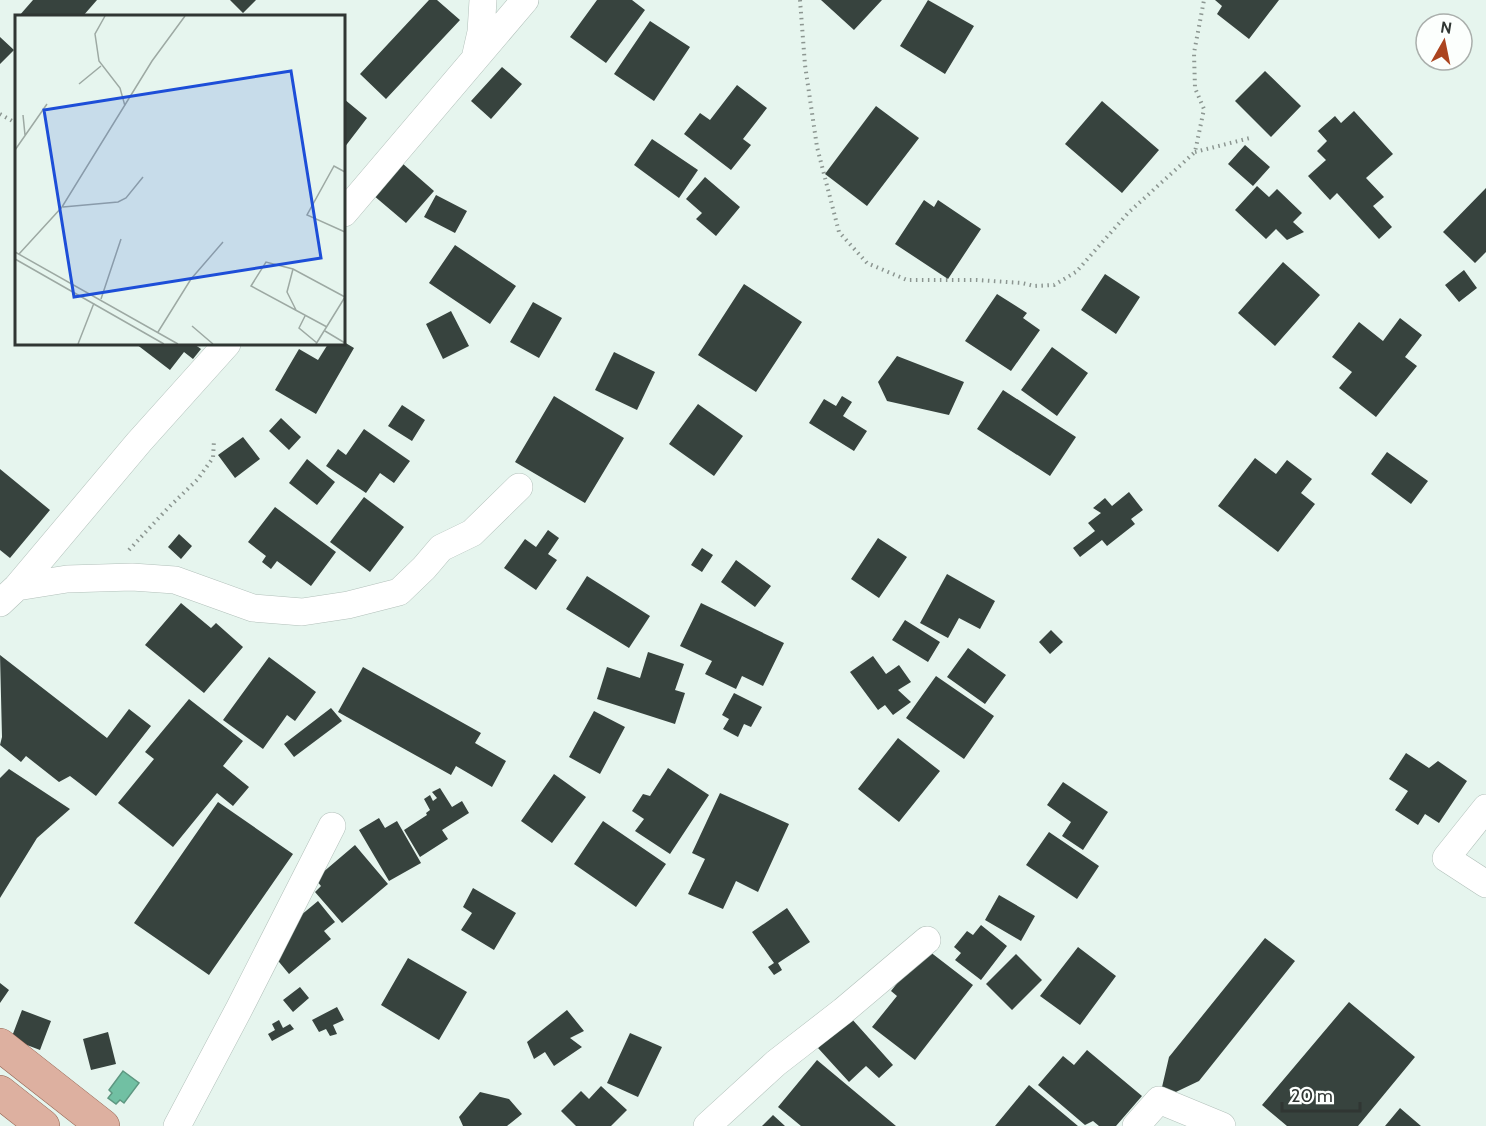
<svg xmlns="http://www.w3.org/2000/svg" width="1486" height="1126" font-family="Cabin,sans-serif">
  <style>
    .water { fill: #71c0a3; stroke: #5e9781; stroke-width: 1.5 }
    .building { fill: #37433e }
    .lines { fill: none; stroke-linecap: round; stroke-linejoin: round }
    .street-casing { stroke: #b2c0ba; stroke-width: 28 }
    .primary-casing { stroke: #926351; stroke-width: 34 }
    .path { stroke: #8c9691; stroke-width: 4; stroke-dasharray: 1.5 4.5; stroke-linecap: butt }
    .street { stroke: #fff; stroke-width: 27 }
    .primary { stroke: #ddb0a0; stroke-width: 33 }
    .inset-road { fill: none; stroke: #9da9a3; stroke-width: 1.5 }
    .view { fill: #1d4ed8; fill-opacity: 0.15; stroke: #1d4ed8; stroke-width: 3 }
    .inset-edge { fill: none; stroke: #303633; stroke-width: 3 }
  </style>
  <rect width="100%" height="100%" fill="#e6f5ee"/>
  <!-- water -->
  <path class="water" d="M123,1071l16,12 -15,20 -4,-3 -4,4 -8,-6 4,-5 -3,-3z"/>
  <!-- building -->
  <path class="building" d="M33,0h64l-14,16h-64z
    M230,0h26l-13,13z
    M429,0h8l23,20 -74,79 -26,-25z
    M597,0h35l13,10 -39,53 -36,-26z
    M821,0h61l-28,30z
    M928,0l46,26 -29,48 -45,-28z
    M1215,0h64l-30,39 -32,-25 5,-8z
    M650,21l40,26 -36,54 -40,-27z
    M0,37l14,13 -14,14z
    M502,67l20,17 -31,35 -20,-18z
    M1265,71l36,35 -30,31 -36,-36z
    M737,85l30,23 -24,31 8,6 -20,25 -47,-36 16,-21 10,7z
    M344,99l23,19 -23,30z
    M1102,101l57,49 -37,43 -57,-49z
    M876,106l43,32 -52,68 -42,-32z
    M1354,111l39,43 -27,24 18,19 -11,9 19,21 -13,12 -42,-46 -7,7 -22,-24 18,-16 -9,-9 10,-10 -9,-10 17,-15 6,7z
    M652,139l46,31 -19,28 -45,-33z
    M1245,145l25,22 -17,19 -25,-22z
    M402,163l32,28 -28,32 -33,-28z
    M705,177l35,30 -24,29 -20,-17 6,-6 -16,-14z
    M1257,186l12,11 8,-8 25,24 -9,9 11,10 -17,8 -11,-11 -10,10 -31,-29z
    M1486,188v64l-11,11 -32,-31z
    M436,195l31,16 -12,22 -31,-16z
    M924,200l10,7 4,-7 43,29 -33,50 -53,-35z
    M455,245l61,41 -26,38 -61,-41z
    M1283,262l37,33 -45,51 -37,-33z
    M1464,270l13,18 -18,14 -14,-17z
    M1105,274l35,23 -24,37 -35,-24z
    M744,284l58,38 -46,70 -58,-37z
    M997,294l30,19 -4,5 17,12 -29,41 -46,-30z
    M533,302l29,16 -23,40 -29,-16z
    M451,311l18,35 -26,13 -17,-35z
    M1400,318l22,17 -17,22 12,9 -41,51 -37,-29 13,-16 -20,-15 27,-35 24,19z
    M344,342l10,6 -38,66 -41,-24 24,-41 19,11 10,-16h16z
    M136,344h58l7,5 -8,10 -9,-7 -14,18z
    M1052,347l36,26 -31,43 -36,-26z
    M614,352l41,20 -18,38 -42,-20z
    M897,356l67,26 -15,33 -62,-14 -9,-19z
    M1003,390l73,47 -26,39 -73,-47z
    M554,396l70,42 -39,65 -70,-41z
    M842,396l10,6 -9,14 24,15 -13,20 -45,-28 15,-24 12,7z
    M698,404l45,32 -29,40 -45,-32z
    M402,405l23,15 -13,21 -24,-15z
    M281,418l20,19 -12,13 -20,-19z
    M364,429l46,32 -16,22 -14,-10 -14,20 -40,-27 12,-17 8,6z
    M243,437l17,22 -25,19 -17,-23z
    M1387,452l41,29 -17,23 -40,-30z
    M1255,458l21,16 11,-14 25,19 -11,14 14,11 -37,48 -60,-46z
    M307,459l28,23 -18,23 -28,-22z
    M0,469l50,41 -40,48 -10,-8z
    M1129,492l14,18 -12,9 4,5 -28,22 -5,-6 -22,17 -7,-9 22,-17 -7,-8 13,-10 -8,-5 12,-10 7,8z
    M364,497l40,30 -34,45 -40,-30z
    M275,507l61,45 -25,34 -34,-25 -6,8 -9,-7 4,-6 -18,-14z
    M548,530l11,8 -11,16 9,6 -21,30 -32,-22 21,-29 11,8z
    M179,534l13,12 -11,13 -13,-12z
    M878,538l29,19 -28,41 -28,-19z
    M702,548l11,7 -11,17 -11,-7z
    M736,560l35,26 -16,21 -34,-25z
    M947,574l48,27 -15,28 -21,-11 -11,20 -28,-15z
    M587,576l63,40 -21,32 -63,-39z
    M181,603l30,25 5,-5 27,24 -39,46 -59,-48z
    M701,603l83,40 -21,43 -21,-10 -6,13 -31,-15 7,-13 -32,-15z
    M905,620l35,22 -12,20 -36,-22z
    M1051,630l12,12 -13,12 -11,-12z
    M968,648l38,27 -21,29 -38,-27z
    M648,652l36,12 -9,26 10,3 -10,31 -78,-25 10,-32 33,11z
    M0,655l107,83 22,-29 22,17 -55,70 -26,-20 -11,6 -33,-26 -5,6 -21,-17 2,-8z
    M873,656l13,18 13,-9 12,17 -13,8 13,12 -18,13 -8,-10 -7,5 -28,-38z
    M269,657l47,35 -21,29 -8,-6 -24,34 -40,-29z
    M363,667l118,66 -6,10 31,18 -14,26 -36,-21 -5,9 -113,-63z
    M936,676l58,40 -30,43 -58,-41z
    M734,693l28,14 -11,20 -7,-3 -6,13 -15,-8 6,-10 -7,-4z
    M189,699l54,42 -20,25 26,21 -16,19 -16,-13 -44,54 -55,-44 36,-44 -9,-7z
    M331,708l11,13 -48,36 -10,-13z
    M594,711l31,16 -25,47 -31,-17z
    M898,738l42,33 -41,51 -41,-33z
    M1406,753l23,15 9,-7 29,20 -28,42 -14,-9 -7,11 -23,-15 13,-19 -19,-12z
    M668,768l41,27 -39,59 -35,-23 9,-12 -12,-8 11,-17 7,2z
    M9,769l61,40 -33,29 -37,60v-120z
    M554,774l32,23 -34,46 -31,-22z
    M1063,782l45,30 -25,38 -21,-14 9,-14 -24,-17z
    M440,788l12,19 10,-6 7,12 -27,17 6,9 -28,18 -16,-27 23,-15 -1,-2 4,-3 -6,-11 6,-4 3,6 4,-3 -5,-6z
    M720,793l69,31 -31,68 -22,-11 -13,28 -35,-15 17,-35 -13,-6z
    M218,802l75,52 -84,121 -75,-52z
    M379,818l6,10 12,-7 24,42 -32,18 -30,-51z
    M603,821l63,43 -30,43 -62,-43z
    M1049,832l50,34 -22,33 -51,-34z
    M355,845l33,39 -46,39 -27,-31 6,-6 -6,-7z
    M473,888l43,25 -22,37 -33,-20 11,-17 -9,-6z
    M999,895l36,21 -14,25 -36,-21z
    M318,901l17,21 -11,9 7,8 -42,35 -24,-29z
    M787,908l23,34 -32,21 4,7 -8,5 -6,-8 6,-4 -22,-31z
    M981,925l26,21 -26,34 -26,-20 6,-7 -7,-6 13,-16 6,4z
    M1265,938l30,23 -96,120 -40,19 10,-43z
    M1078,947l38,29 -36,49 -40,-29z
    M925,948l48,37 -58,75 -43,-33 25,-31 -6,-5z
    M1016,954l26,26 -30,30 -26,-26z
    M408,958l59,34 -28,48 -58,-35z
    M0,983l9,7 -9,13z
    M300,987l9,11 -16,14 -10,-12z
    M1349,1002l66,55 -57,69h-71l-25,-21z
    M337,1007l7,13 -11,5 4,9 -7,2 -4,-7 -7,3 -7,-12z
    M22,1010l29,11 -11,29 -29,-11z
    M567,1010l17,21 -14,7 12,9 -28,19 -9,-14 -11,7 -7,-17z
    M851,1018l42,47 -14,13 -13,-12 -17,16 -31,-34z
    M279,1020l4,8 7,-4 4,5 -22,12 -4,-7 7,-4 -3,-6z
    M108,1032l8,32 -25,6 -8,-31z
    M630,1033l32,14 -24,50 -31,-14z
    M1087,1050l55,46 -26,30h-17l-6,-5 -8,4 -47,-40 25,-29 11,9z
    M817,1060l79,66h-95l-23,-19z
    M1029,1085l49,41h-83z
    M601,1086l26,24 -16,16h-35l-15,-15 20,-20 8,8z
    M480,1092l29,7 13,15 -15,12h-44l-4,-9z
    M1400,1108l21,18h-36z
    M773,1115l12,11h-23z"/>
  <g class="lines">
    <defs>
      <path id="street" d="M476,54l5,-22 2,-32
        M344,213l181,-213
        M17,587l50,-8 65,-2 43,3 78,28 49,4 46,-7 51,-13 25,-24 17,-20 31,-15 47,-46
        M0,603l17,-16 122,-145 88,-98
        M1486,808l-40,50 40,26
        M177,1126l62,-117 93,-183
        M707,1126l69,-63 67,-52 84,-71
        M1136,1126l23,-26 63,26"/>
      <path id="primary" d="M0,1045l103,81
        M0,1092l43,34"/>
    </defs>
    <!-- street casing -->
    <use href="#street" class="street-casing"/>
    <!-- primary casing -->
    <use href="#primary" class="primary-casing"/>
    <!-- path -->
    <path class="path" d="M800,0l5,65 12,82 22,85 28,31 40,17h70l45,3 12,3 20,-1 22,-13 52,-59 67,-61 9,-43 -9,-21 -1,-35 10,-53
      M0,114l16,9
      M1195,152l55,-14
      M129,550l39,-42 29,-28 16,-22 1,-18"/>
    <!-- street -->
    <use href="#street" class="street"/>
    <!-- primary -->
    <use href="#primary" class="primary"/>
  </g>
  <!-- overview -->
  <g transform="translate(15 15)">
    <rect width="330" height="330" fill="#e6f5ee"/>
    <path class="inset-road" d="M90,1l-10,18 4,27 21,27 5,18M64,69l22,-18M8,100l2,20M0,135l32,-46M330,157l-11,-6 -27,49 38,17M48,192l55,-5 8,-4 17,-21M0,237l163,92M4,239l43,-47 90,-146 33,-45M0,244l149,85M278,254l-6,23 9,18M86,284l20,-60M290,301l-6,12 18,15M177,311l21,18M312,312l-76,-41 15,-24 27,7 52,28M310,316l20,12M143,317l33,-53 32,-37M63,329l16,-41M301,329l29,-47"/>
    <path class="view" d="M276,56l30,187 -247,39 -30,-187z"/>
    <rect width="330" height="330" class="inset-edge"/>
  </g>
  <!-- north arrow -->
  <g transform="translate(1444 42) rotate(9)"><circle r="28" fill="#fcfffd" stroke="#aaafac" stroke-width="1.5"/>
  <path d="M0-4.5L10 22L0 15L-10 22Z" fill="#ab441f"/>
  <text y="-9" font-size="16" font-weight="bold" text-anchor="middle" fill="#303633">N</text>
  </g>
  <!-- scale -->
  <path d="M1282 1102v9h78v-9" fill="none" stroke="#303633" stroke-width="3"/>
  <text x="1291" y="1102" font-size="18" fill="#303633" stroke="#fcfffd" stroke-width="4.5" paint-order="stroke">20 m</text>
</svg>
